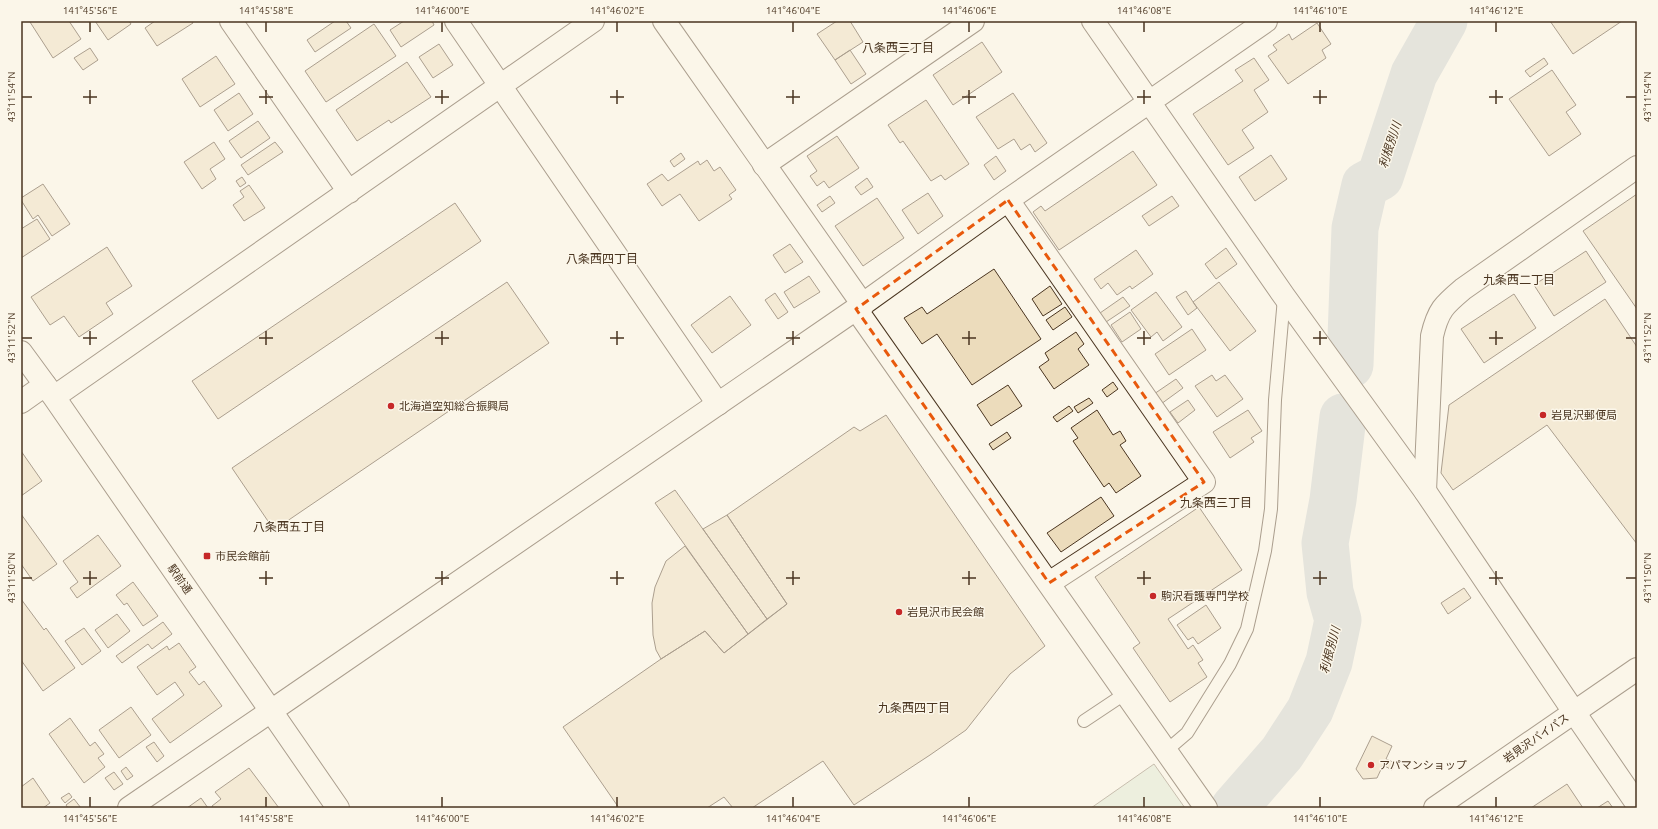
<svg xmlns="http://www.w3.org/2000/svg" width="1658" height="829" font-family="Ubuntu,'Noto Sans JP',sans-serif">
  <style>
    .green { fill: #dce7d0; stroke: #887966 }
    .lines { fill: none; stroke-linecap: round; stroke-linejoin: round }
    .river { stroke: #c9cecd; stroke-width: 47 }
    .building { fill: #ecdcbc; stroke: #4a3520 }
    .lane-casing { stroke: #4a3520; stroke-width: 14 }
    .street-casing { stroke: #4a3520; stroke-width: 24 }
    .secondary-casing { stroke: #4a3520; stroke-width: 24 }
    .highway-casing { stroke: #4a3520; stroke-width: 24 }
    .lane { stroke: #fbf6e9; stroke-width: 12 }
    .street { stroke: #fbf6e9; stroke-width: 22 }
    .secondary { stroke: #fbf6e9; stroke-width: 22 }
    .highway { stroke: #fbf6e9; stroke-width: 22 }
    .marked { fill: none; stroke: #e8590c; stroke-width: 3; stroke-dasharray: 8 5; stroke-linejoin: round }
    .ticks { fill: none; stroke: #4a3520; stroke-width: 1.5 }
    .poi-dot { fill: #c62828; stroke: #fbf6e9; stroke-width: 1.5 }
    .labels { text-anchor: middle; stroke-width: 3; stroke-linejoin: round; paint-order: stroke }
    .poi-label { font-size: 11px; fill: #4a3520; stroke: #fbf6e9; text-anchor: start }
    .street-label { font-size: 11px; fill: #4a3520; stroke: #fbf6e9 }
    .neighbourhood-label { font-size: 12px; fill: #4a3520; stroke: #fbf6e9 }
    .water-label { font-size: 12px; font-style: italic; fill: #4a3520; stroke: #fbf6e9 }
    .neatline { fill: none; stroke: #4a3520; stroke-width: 1.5 }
    .ticks-label { font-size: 10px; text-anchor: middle; fill: #4a3520 }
  </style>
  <rect width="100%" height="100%" fill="#fbf6e9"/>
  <!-- green -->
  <path class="green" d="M1154,764l31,44h-94z"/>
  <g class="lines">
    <!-- river -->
    <path class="river" d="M1350,365l5,-137 10,-43 15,-8 34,-103 30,-53
      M1234,808l48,-55 28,-43 19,-48 9,-42 -8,-28 -5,-49 8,-43 10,-83"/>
  </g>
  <!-- building -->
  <path class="building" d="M31,21h38l12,18 -28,19 -23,-36z
    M95,21h34l2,3 -23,16z
    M155,21h37l1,2 -36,23 -12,-18z
    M335,21h11l5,7 -36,24 -8,-12z
    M404,21h28l2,4 -33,22 -11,-17z
    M837,21h13l13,21 -28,18 -18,-26z
    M1550,21h72l-49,33z
    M1317,23l14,21 -9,6 4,8 -38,26 -20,-28 9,-6 -4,-5 16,-11 3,6z
    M374,24l22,32 -70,46 -21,-31z
    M982,42l20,30 -49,33 -20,-30z
    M439,44l14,21 -20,13 -14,-21z
    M90,48l8,12 -15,10 -9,-12z
    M850,50l16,24 -15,10 -16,-24z
    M216,56l19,28 -35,23 -18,-28z
    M1254,58l15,22 -15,10 14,22 -26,18 12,18 -26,17 -35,-51 50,-33 -8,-11z
    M1544,58l4,6 -18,13 -5,-6z
    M407,62l24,35 -40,26 -2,-3 -32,21 -21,-31z
    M1552,70l24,35 -10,7 15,22 -32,22 -40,-57z
    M239,93l14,21 -25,17 -14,-21z
    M1013,93l34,50 -12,9 -5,-8 -9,6 -7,-11 -16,10 -22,-32z
    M926,100l43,64 -24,16 -4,-5 -10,6 -28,-40 -3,2 -12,-18z
    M258,121l12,17 -29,20 -12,-17z
    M837,136l22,32 -30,20 -5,-7 -7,5 -7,-10 7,-5 -10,-15z
    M214,142l11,17 -15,10 6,10 -14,10 -18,-27z
    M275,142l8,10 -35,23 -7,-10z
    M1133,151l24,34 -98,65 -26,-38 8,-6 4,5z
    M681,153l4,6 -11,8 -4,-6z
    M1271,155l16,24 -32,22 -16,-24z
    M996,156l10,15 -12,9 -10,-15z
    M707,160l7,11 6,-4 16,23 -7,5 3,4 -33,22 -19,-27 -18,12 -15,-22 15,-10 6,7 30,-20 2,4z
    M242,177l4,6 -6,4 -4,-6z
    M867,178l6,9 -12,8 -6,-8z
    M43,184l27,40 -18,12 -14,-21 -5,4 -12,-19v-2z
    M249,185l16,23 -21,13 -11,-16 11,-8 -4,-6z
    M928,193l15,23 -25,18 -16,-24z
    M1637,194v115l-54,-78z
    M830,196l5,7 -13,9 -5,-7z
    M1172,196l7,10 -30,20 -7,-10z
    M877,198l27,40 -41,28 -28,-40z
    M455,203l26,38 -263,178 -26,-38z
    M37,219l13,20 -29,19v-29z
    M790,244l13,18 -18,11 -12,-18z
    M107,247l25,39 -26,17 7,11 -34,23 -15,-21 -14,9 -19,-28z
    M1226,248l11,16 -21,15 -11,-15z
    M1136,250l17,24 -21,15 -2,-3 -13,9 -9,-12 -7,6 -7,-10z
    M1586,251l20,31 -52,34 -20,-31z
    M994,269l47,70 -69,46 -35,-51 -15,10 -18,-26 18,-11 5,7z
    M809,276l11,16 -26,16 -10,-16z
    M507,282l42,61 -275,187 -42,-62z
    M1219,282l37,49 -26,20 -37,-49z
    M1050,286l12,18 -19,12 -11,-17z
    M1186,291l11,17 -9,7 -12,-18z
    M1156,292l26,35 -19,14 -6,-9 -6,5 -20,-27z
    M775,293l13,19 -10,7 -13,-19z
    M1514,294l22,34 -52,35 -23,-34z
    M730,296l21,29 -39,28 -21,-28z
    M1123,297l7,9 -24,16 -6,-9z
    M1605,299l32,48v197l-90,-119 -94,65 -12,-17 8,-68z
    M1065,307l7,10 -19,13 -7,-10z
    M1130,312l11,17 -19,13 -11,-17z
    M1192,329l14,21 -37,25 -14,-21z
    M1076,332l8,12 -6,5 11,16 -35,24 -15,-22 10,-7 -4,-7z
    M1212,375l4,6 9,-6 18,24 -26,18 -22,-31z
    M1176,379l7,9 -22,16 -7,-10z
    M1113,382l5,7 -11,8 -5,-7z
    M1008,385l14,21 -31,20 -14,-21z
    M1089,398l4,5 -15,10 -4,-6z
    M1188,400l7,10 -17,13 -8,-11z
    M1069,406l4,5 -16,11 -4,-5z
    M1097,410l16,25 7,-4 6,10 -6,4 21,31 -25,17 -7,-10 -5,4 -31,-46 5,-3 -7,-10z
    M1248,410l14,21 -11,7 3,4 -24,16 -17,-26z
    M886,415l159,231 -35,28 -44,56 -36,25 -76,50 -31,-44 -71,47h-19l-9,-11 -17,11h-88l-56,-81 98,-68 44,-28 19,22 63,-49 -60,-89 127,-88 6,4z
    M1007,432l4,6 -18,12 -4,-6z
    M21,451l21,30 -21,15z
    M675,490l92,129 -19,15 -93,-131z
    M1101,497l13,19 -53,36 -14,-19z
    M1199,507l43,63 -74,49 20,30 5,-4 10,15 -5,3 9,14 -37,25 -37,-54 7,-5 -45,-66z
    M21,514l36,50 -24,17 -12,-17z
    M727,515l60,89 -20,15 -64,-90z
    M98,535l23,31 -44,32 -7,-10 8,-6 -15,-21z
    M685,546l63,88 -24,19 -19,-22 -44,28 -5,-9 -3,-15 -1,-32 3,-16 11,-26z
    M133,582l25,34 -15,10 -16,-23 -3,2 -8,-10z
    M1464,588l7,10 -23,16 -7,-11z
    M21,599l23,31 2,-2 29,40 -32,23 -22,-31z
    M1206,605l15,23 -23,16 -5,-7 -5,3 -11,-15z
    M117,614l13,17 -22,17 -13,-18z
    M163,622l9,12 -20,15 -4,-5 -26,19 -6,-7z
    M84,628l17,23 -19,14 -17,-24z
    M179,643l17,24 -7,5 10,13 5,-4 18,25 -52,37 -18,-24 32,-24 -9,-13 -18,13 -20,-28 30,-21 2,4z
    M131,707l20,28 -32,23 -20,-28z
    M70,718l20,28 5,-4 9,12 -6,4 7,9 -21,16 -35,-49z
    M1372,736l20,10 -6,13 9,4 -3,7 -9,-5 -6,13 -14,1 -7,-10z
    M154,742l10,14 -7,6 -11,-15z
    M126,767l7,9 -6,4 -6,-9z
    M249,768l30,40h-66l-1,-2 9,-7 -6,-7z
    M114,772l9,12 -9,6 -9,-12z
    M33,778l17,25 -7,5h-22v-21z
    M1567,784l16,24h-52z
    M69,793l3,4 -7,6 -4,-5z
    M201,798l7,10h-21z
    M74,799l7,9h-13l-2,-3z
    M1608,801l5,7h-16z"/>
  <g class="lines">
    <defs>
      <path id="lane" d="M1084,721l42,-28
        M1166,751l21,-18 43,-69 17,-35 18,-78 6,-42 4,-109 9,-102"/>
      <path id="street" d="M456,21l262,383
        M764,165l209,-144
        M1008,200l196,282 -155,101
        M21,402l24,-17
        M1425,491l7,-155c6,-26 12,-31 31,-47l174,-122
        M1574,712l63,92
        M129,808l142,-97"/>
      <path id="secondary" d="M231,21l118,171
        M664,21l199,284
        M1093,21l191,275 141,195 149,221
        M856,309l350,499
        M21,352l33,45 284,411
        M54,397l539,-376
        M271,711l585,-402 152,-109 258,-179"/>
      <path id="highway" d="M1435,808l202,-139"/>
    </defs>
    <!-- lane casing -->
    <use href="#lane" class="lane-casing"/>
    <!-- street casing -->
    <use href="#street" class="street-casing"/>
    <!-- secondary casing -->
    <use href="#secondary" class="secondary-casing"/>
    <!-- highway casing -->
    <use href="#highway" class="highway-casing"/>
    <!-- lane -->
    <use href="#lane" class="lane"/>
    <!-- street -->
    <use href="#street" class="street"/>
    <!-- secondary -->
    <use href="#secondary" class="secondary"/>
    <!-- highway -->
    <use href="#highway" class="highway"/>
  </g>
  <!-- marked area -->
  <path d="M0 0H1658V829H0ZM1008,200l196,282 -155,101 -193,-274z" fill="#fbf6e9" fill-opacity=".55" fill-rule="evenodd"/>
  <path class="marked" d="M1008,200l196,282 -155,101 -193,-274z"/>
  <!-- ticks -->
  <path class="ticks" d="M90,22v10M266,22v10M442,22v10M617,22v10M793,22v10M969,22v10M1144,22v10M1320,22v10M1496,22v10M90,90v14M266,90v14M442,90v14M617,90v14M793,90v14M969,90v14M1144,90v14M1320,90v14M1496,90v14M22,97h10M83,97h14M259,97h14M435,97h14M610,97h14M786,97h14M962,97h14M1137,97h14M1313,97h14M1489,97h14M1626,97h10M90,331v14M266,331v14M442,331v14M617,331v14M793,331v14M969,331v14M1144,331v14M1320,331v14M1496,331v14M22,338h10M83,338h14M259,338h14M435,338h14M610,338h14M786,338h14M962,338h14M1137,338h14M1313,338h14M1489,338h14M1626,338h10M90,571v14M266,571v14M442,571v14M617,571v14M793,571v14M969,571v14M1144,571v14M1320,571v14M1496,571v14M22,578h10M83,578h14M259,578h14M435,578h14M610,578h14M786,578h14M962,578h14M1137,578h14M1313,578h14M1489,578h14M1626,578h10M90,797v10M266,797v10M442,797v10M617,797v10M793,797v10M969,797v10M1144,797v10M1320,797v10M1496,797v10"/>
  <!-- markers -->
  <g class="poi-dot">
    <circle cx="391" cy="406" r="4"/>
    <circle cx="1543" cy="415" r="4"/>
    <rect x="203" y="552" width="8" height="8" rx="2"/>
    <circle cx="1153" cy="596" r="4"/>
    <circle cx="899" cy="612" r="4"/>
    <circle cx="1371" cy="765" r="4"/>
  </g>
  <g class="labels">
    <!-- poi labels -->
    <g class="poi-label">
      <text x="399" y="410">北海道空知総合振興局</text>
      <text x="1551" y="419">岩見沢郵便局</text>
      <text x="215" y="560">市民会館前</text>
      <text x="1161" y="600">駒沢看護専門学校</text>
      <text x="907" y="616">岩見沢市民会館</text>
      <text x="1379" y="769">アパマンショップ</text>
    </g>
    <!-- street labels -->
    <g class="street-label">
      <text transform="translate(180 579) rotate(55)" y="4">駅前通</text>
      <text transform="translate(1536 738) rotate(-35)" y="4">岩見沢バイパス</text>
    </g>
    <!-- neighbourhood labels -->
    <g class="neighbourhood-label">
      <text x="898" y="52">八条西三丁目</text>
      <text x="602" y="263">八条西四丁目</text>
      <text x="1519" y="284">九条西二丁目</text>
      <text x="1216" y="507">九条西三丁目</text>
      <text x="289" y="531">八条西五丁目</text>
      <text x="914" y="712">九条西四丁目</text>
    </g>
    <!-- water labels -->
    <g class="water-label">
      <text transform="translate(1390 145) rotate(-72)" y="4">利根別川</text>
      <text transform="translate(1330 650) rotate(-75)" y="4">利根別川</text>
    </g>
  </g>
  <!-- border -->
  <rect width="1658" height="829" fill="none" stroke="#fbf6e9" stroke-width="44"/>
  <rect x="22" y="22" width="1614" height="785" class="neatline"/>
  <g class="ticks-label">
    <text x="90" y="14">141°45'56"E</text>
    <text x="266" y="14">141°45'58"E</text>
    <text x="442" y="14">141°46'00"E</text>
    <text x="617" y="14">141°46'02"E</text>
    <text x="793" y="14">141°46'04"E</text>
    <text x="969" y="14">141°46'06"E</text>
    <text x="1144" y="14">141°46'08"E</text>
    <text x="1320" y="14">141°46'10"E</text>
    <text x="1496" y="14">141°46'12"E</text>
    <text transform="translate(11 97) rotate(-90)" y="4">43°11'54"N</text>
    <text transform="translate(1647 97) rotate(-90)" y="4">43°11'54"N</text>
    <text transform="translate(11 338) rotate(-90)" y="4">43°11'52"N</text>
    <text transform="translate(1647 338) rotate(-90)" y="4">43°11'52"N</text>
    <text transform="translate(11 578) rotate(-90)" y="4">43°11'50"N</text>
    <text transform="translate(1647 578) rotate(-90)" y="4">43°11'50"N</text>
    <text x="90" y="822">141°45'56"E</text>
    <text x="266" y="822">141°45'58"E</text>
    <text x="442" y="822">141°46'00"E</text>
    <text x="617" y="822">141°46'02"E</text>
    <text x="793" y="822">141°46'04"E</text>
    <text x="969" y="822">141°46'06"E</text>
    <text x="1144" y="822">141°46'08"E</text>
    <text x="1320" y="822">141°46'10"E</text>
    <text x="1496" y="822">141°46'12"E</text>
  </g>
</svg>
